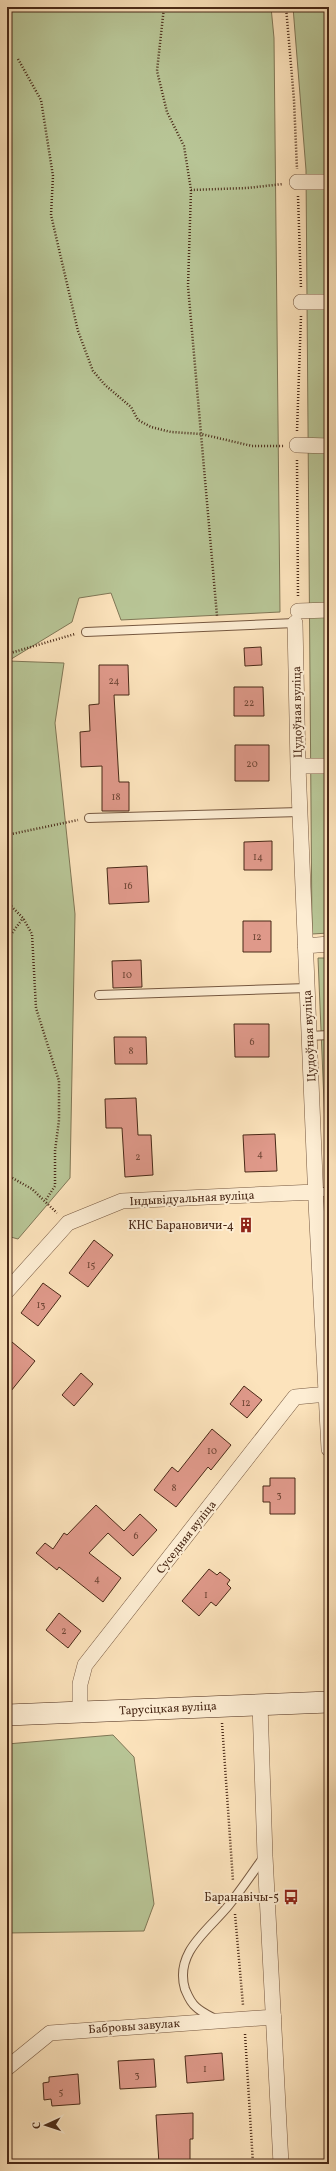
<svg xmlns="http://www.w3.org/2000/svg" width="336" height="2171" font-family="Vollkorn,serif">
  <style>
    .green { fill: #b8c596; stroke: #807756 }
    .building { fill: #df998a; stroke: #492917 }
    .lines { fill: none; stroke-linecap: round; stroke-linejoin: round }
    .lane-casing { stroke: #765840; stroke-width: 10 }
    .street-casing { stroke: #765840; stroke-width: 16 }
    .secondary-casing { stroke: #492917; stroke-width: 22 }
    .path { stroke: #492917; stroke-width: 2.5; stroke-dasharray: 1 2; stroke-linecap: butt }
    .lane { stroke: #fdedd3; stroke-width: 8 }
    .street { stroke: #fdedd3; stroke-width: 15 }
    .secondary { stroke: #fdedd3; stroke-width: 21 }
    .labels { text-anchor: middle; stroke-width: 4; stroke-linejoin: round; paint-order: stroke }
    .number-label { font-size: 10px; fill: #6e4534 }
    .street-label { font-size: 12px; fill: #492917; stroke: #fdedd3 }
    .poi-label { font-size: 12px; fill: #492917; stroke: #fdedd3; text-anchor: end }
  </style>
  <rect width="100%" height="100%" fill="#fce3bc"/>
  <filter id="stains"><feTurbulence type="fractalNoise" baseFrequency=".005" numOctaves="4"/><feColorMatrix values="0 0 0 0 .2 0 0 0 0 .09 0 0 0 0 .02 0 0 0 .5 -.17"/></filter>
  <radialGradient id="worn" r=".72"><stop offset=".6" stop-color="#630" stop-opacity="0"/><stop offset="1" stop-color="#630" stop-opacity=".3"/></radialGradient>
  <!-- green -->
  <path class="green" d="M7,7h264l3,31 6,574 -159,8 -10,-27 -32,5 -7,24 -64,39 56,2 -9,60 20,191 -5,264 -52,61 -11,-3z
    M293,7h36v926l-17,1 -6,-764z
    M318,958h11v264z
    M113,1735l21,22 20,147 -10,27 -137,2v-189z"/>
  <!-- building -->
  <path class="building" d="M261,647l1,18 -17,1 -1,-18z
    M99,665h29l1,30h-15l5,87h10v29h-27v-45l-21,1 -1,-35 10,-1 -1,-26 10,-1z
    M234,687h29l1,29h-30z
    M235,745h34v36h-34z
    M272,841v29h-28v-28z
    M147,866l2,36 -40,2 -2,-36z
    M243,921h28v31h-28z
    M141,960l1,27 -29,1 -1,-27z
    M234,1024h35v33h-34z
    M114,1037h32l1,27h-32z
    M136,1098l2,37h13l2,40 -28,2 -3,-49h-16l-1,-29z
    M275,1134l2,37 -32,1 -2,-37z
    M94,1240l19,15 -25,32 -19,-14z
    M43,1283l18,13 -23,30 -17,-13z
    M12,1342l23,19 -28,35v-48z
    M81,1373l12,11 -19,22 -12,-11z
    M244,1386l18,14 -15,18 -17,-14z
    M212,1429l19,16 -20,25 -3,-3 -32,40 -22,-17 18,-23 6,5z
    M270,1478h25v36h-25v-12h-7v-16h7z
    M96,1505l28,26 16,-17 17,16 -24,26 -25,-23 -19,20 32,25 -18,24 -44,-35 -2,3 -21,-17 9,-10 8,6 11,-16 3,2z
    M209,1569l8,6 3,-3 10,8 -3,4 4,4 -15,18 -5,-4 -12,14 -17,-15z
    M59,1613l22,18 -13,17 -22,-18z
    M222,2053l2,27 -37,3 -2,-27z
    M154,2059l2,28 -36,2 -2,-28z
    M78,2074l2,30 -28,2 -1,-7 -7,1 -1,-17 6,-1v-5z
    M193,2113v26h-3v25h-31l-3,-49z"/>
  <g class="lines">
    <defs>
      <path id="lane" d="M86,632l209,-9
        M89,818l211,-6
        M99,995l208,-7
        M309,1036l20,-1
        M315,1192h14
        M217,2020c-7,-4 -16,-8 -21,-13 -6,-5 -8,-11 -11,-18 -11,-37 24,-59 44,-84 12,-15 23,-31 34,-47"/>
      <path id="street" d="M297,182h32
        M301,302h28
        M297,445l32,1
        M298,611l31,-1
        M295,623l3,143 18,436 13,247
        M298,766h31
        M305,946l24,-2
        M7,1291l61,-68 54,-22 193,-9
        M260,1704l5,152 16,308
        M80,1712v-28l5,-19 210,-268 32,-3
        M7,2068l43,-35 224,-16"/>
      <path id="secondary" d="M7,1715l322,-13"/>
    </defs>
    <!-- lane casing -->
    <use href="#lane" class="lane-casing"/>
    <!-- street casing -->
    <use href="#street" class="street-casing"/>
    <!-- secondary casing -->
    <use href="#secondary" class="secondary-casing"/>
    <!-- path -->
    <path class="path" d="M164,7l-7,64 10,41 17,34 7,44 56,-2 36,-4
      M286,7l8,93 3,69
      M18,59l23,41 12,76 -2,39 27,116 15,40 12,14 26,22 7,13 13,7 20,5 30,2 51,12h32
      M191,190l-3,96 29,330
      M298,196l3,93
      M297,431l4,-115
      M297,460l1,137
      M7,654l68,-20
      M7,835l71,-15
      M7,902l16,16 9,16 4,74 23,73v39l-4,31v35l-10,15
      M7,940l16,-22
      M7,1175l25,14 25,24
      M222,1723l11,158
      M235,1914l8,91
      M245,2034l8,130"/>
    <!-- lane -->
    <use href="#lane" class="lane"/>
    <!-- street -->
    <use href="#street" class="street"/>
    <!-- secondary -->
    <use href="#secondary" class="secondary"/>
  </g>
  <!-- icons -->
  <defs>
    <symbol id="building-bare" viewBox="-9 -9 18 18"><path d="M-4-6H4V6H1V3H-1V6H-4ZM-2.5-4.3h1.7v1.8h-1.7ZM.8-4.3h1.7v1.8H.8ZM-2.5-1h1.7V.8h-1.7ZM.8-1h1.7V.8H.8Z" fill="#8f2418" stroke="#fdedd3" stroke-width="2.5" paint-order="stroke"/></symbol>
    <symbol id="bus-bare" viewBox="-9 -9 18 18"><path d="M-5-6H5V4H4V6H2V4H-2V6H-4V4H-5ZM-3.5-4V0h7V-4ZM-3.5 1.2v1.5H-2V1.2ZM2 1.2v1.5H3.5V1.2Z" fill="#8f2418" stroke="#fdedd3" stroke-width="2.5" paint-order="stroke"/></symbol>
  </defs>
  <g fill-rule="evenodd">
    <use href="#building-bare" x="235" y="1214" width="22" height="22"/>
    <use href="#bus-bare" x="280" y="1886" width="22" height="22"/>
  </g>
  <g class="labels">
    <!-- number labels -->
    <g class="number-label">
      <text x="114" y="684">24</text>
      <text x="249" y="706">22</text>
      <text x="252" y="767">20</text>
      <text x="116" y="800">18</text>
      <text x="258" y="860">14</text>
      <text x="128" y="889">16</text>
      <text x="257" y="940">12</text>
      <text x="127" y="978">10</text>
      <text x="252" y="1045">6</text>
      <text x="131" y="1054">8</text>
      <text x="260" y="1157">4</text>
      <text x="138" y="1160">2</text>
      <text x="91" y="1268">15</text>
      <text x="41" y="1308">13</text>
      <text x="246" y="1406">12</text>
      <text x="212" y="1454">10</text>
      <text x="174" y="1491">8</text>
      <text x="279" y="1498">3</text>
      <text x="136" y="1539">6</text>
      <text x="97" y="1582">4</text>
      <text x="206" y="1598">1</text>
      <text x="64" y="1634">2</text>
      <text x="205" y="2072">1</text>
      <text x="137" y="2078">3</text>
      <text x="61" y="2095">5</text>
    </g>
    <!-- street labels -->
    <g class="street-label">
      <text transform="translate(297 712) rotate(-91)" y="4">Цудоўная вуліца</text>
      <text transform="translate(309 1036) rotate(-93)" y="4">Цудоўная вуліца</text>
      <text transform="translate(192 1198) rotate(-3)" y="4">Індывідуальная вуліца</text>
      <text transform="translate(186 1537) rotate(-52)" y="4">Суседняя вуліца</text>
      <text transform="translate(168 1708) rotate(-3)" y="4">Тарусіцкая вуліца</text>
      <text transform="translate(134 2026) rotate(-4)" y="4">Бабровы завулак</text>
    </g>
    <!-- poi labels -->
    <g class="poi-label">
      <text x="234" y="1229">КНС Барановичи-4</text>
      <text x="279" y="1901">Баранавічы-5</text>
    </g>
  </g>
  <!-- margin -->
  <rect width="336" height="2171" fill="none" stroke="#fce3bc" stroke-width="24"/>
  <rect x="8" y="8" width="320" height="2155" fill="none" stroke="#492917" stroke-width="2"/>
  <rect x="12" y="12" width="312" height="2147" fill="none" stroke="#492917"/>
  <!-- north arrow -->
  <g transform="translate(46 2125) rotate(267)" stroke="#fdedd3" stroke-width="3" paint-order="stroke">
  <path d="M0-3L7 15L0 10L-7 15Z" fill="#492917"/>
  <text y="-6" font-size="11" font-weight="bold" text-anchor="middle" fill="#492917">С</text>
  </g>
  <rect width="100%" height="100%" filter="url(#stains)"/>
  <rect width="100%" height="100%" fill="url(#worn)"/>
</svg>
